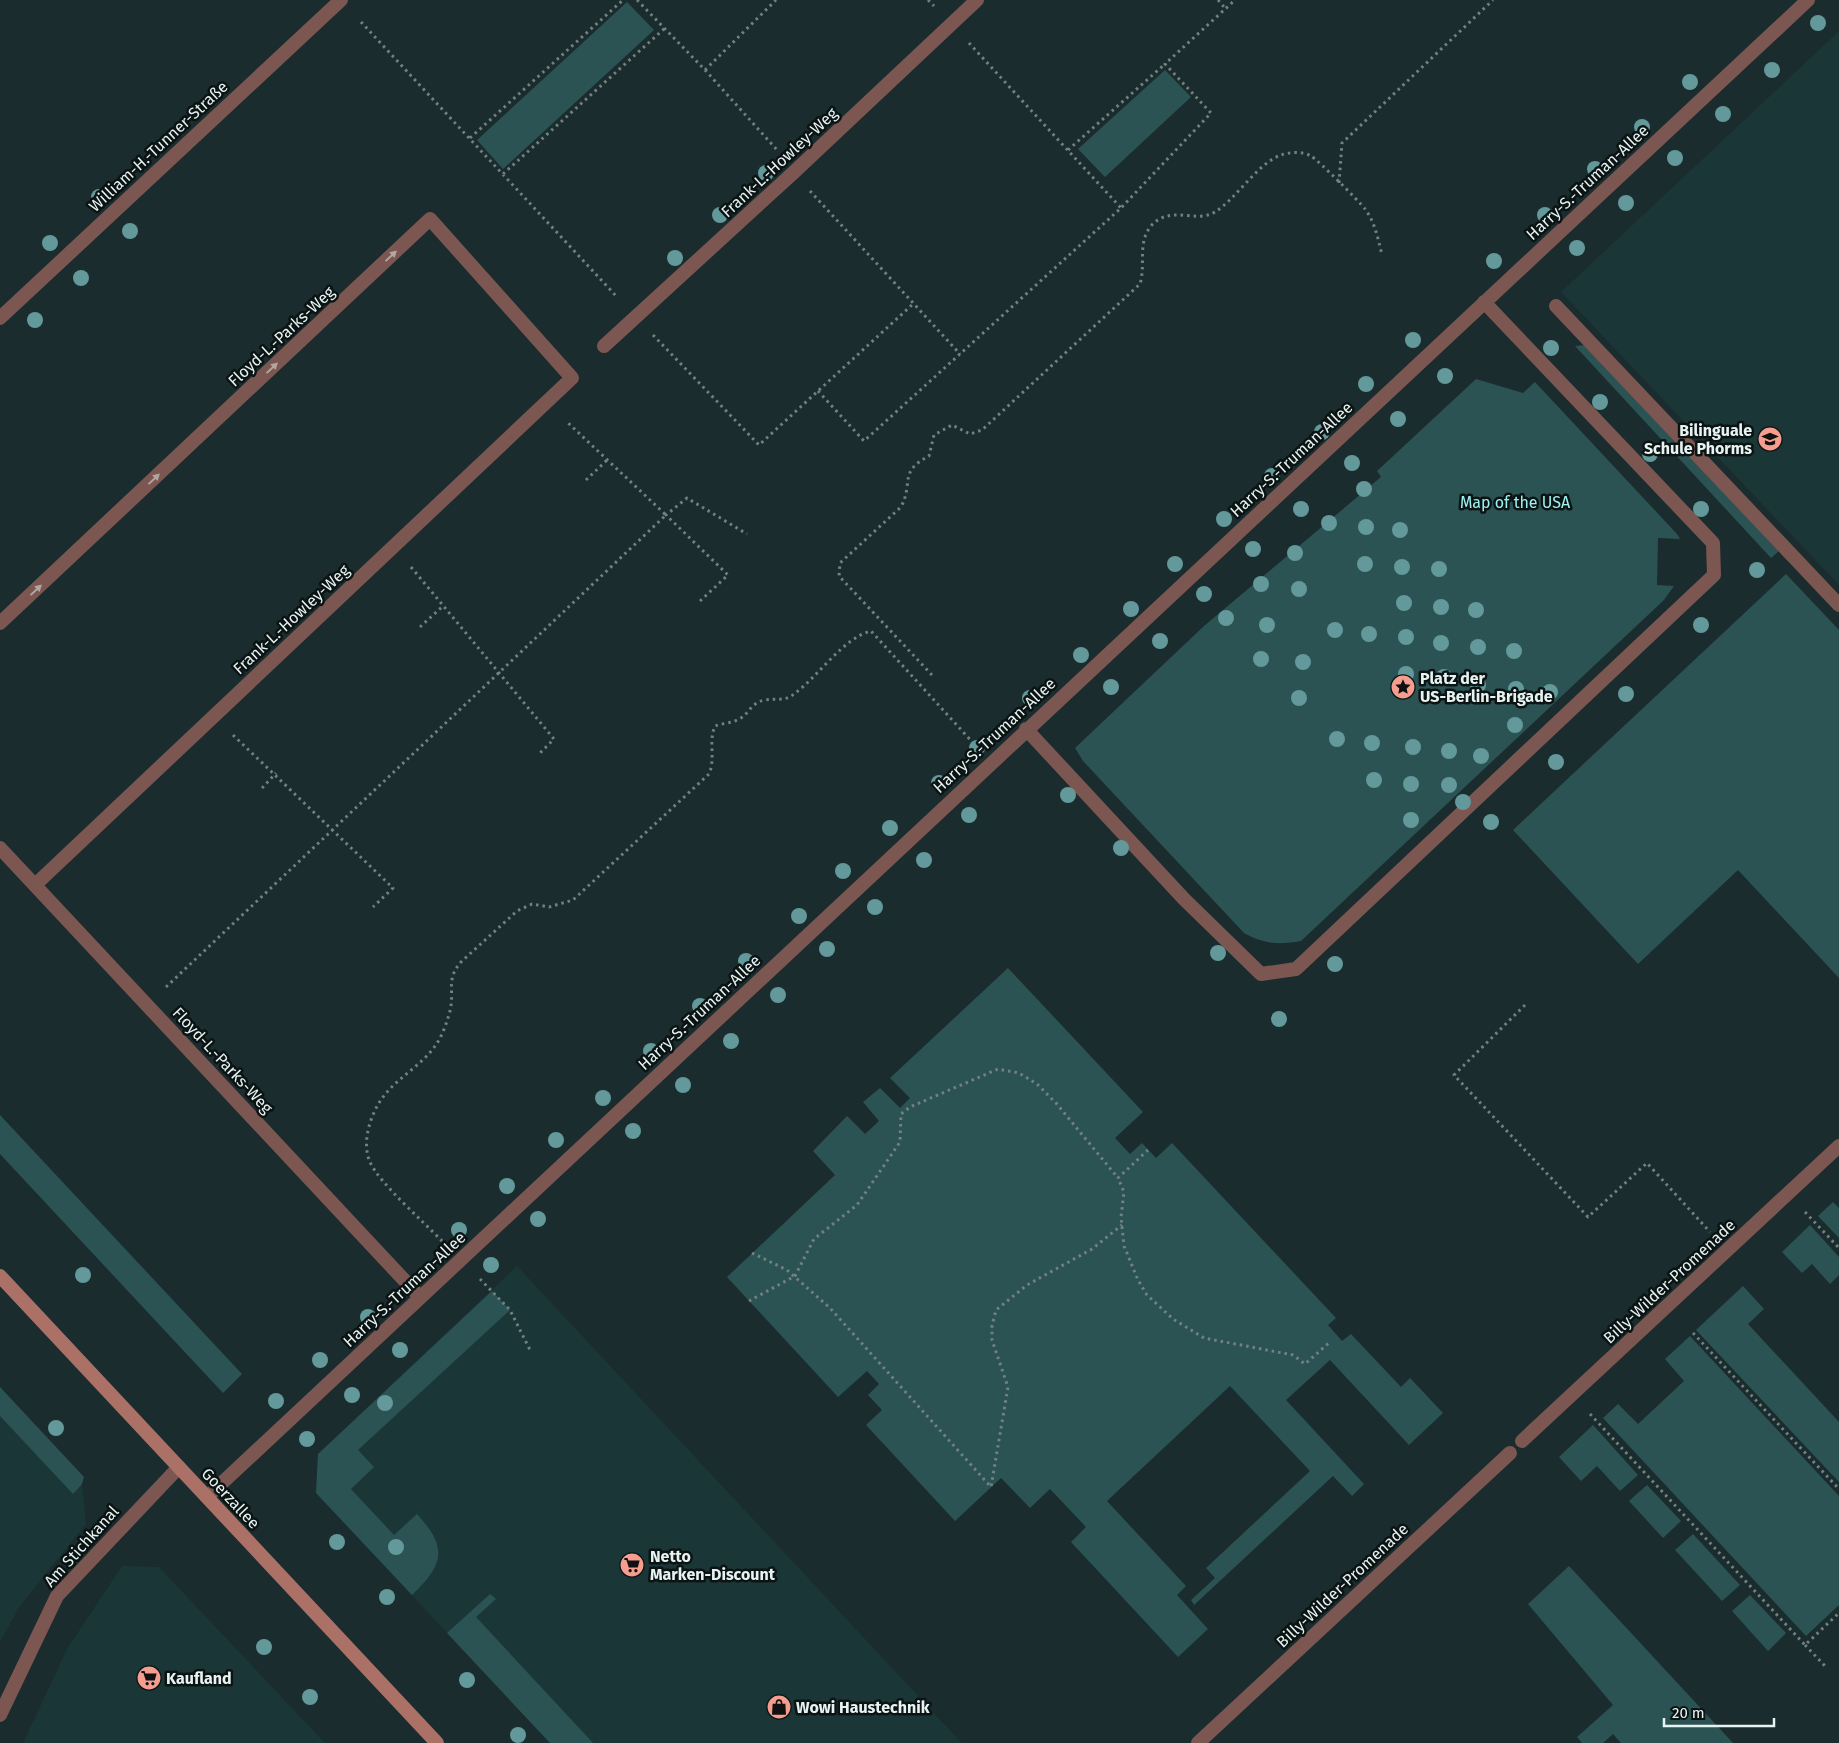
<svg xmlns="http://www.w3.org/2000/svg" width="1839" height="1743" font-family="'Fira Sans',sans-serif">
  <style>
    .built { fill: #1a3637 }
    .green { fill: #2c5354 }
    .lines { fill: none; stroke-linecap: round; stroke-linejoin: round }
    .path { stroke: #728182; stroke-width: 3; stroke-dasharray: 2.5 4; stroke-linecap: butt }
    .service { stroke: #7c5751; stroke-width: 14 }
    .minor { stroke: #7c5751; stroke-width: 14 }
    .secondary { stroke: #ab7167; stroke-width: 14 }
    .tree { fill: #63999a }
    .oneway { fill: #b2a5a2 }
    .labels { text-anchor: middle; stroke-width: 5; stroke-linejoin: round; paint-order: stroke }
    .street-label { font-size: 16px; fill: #e7f3f3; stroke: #0b1313 }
    .poi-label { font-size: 16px; font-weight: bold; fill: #e7f3f3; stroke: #0b1313; text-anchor: start }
    .park-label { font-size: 16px; fill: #9ef2f3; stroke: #0b1313 }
  </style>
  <rect width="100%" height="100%" fill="#1a2c2d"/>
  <!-- built -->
  <path class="built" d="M1839,31v554l-278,-293z
    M517,1266l445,477h-412l-234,-250 2,-39z
    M0,1397l82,87 4,40 -66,82 -20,36z
    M122,1566l37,1 166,176h-302l44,-94z"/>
  <!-- green -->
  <path class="green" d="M627,2l27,28 -151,139 -26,-29z
    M1165,70l26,27 -86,80 -27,-28z
    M1585,345l194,206 -8,7 -196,-212z
    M1476,379l47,14 12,-11 142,152 3,5 -22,-1 -1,47 17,1 -10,14 -363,341c-22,4 -37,3 -57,-8l-161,-172 -8,-13 129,-122 177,-149 -4,-6z
    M1786,574l53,56v348l-101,-108 -100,94 -125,-134z
    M1008,968l135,144 -28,26 15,16 12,-11 14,15 16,-15 164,175 -8,7 14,16 9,-7 50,53 9,-9 33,35 -34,32 -79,-85 -44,40 78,84 -12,12 -19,-20 -139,129 -3,-5 24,-22 -9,-10 104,-97 -80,-85 -123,115 79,85 -9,9 31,34 -30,28 -107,-115 15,-15 -36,-38 -20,19 -29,-30 -46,43 -89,-96 16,-15 -14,-15 11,-11 -12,-13 -29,26 -111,-120 108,-102 -22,-24 34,-35 18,18 14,-13 -16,-19 17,-14 20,20 10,-10 -20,-20z
    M0,1115l242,259 -19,19 -223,-239z
    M1833,1202l6,6v30l-21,-22z
    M1810,1225l29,32v18l-9,9 -18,-20 -10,9 -20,-21z
    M1743,1286l21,23 -16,15 91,98v60l-143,-152z
    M492,1291l18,19 -152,140 16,17 -23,22 43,46 23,-21c32,35 26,51 -5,81l-96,-102 2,-39z
    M1690,1336l149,160v109l-33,31 -203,-218 15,-14 20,20 46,-43 -19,-22z
    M0,1387l84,90 -2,7 -9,10 -73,-78z
    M1593,1425l45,50 -18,16 -23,-25 -16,15 -22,-24z
    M1647,1485l34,36 -18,17 -34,-37z
    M1693,1534l47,51 -18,16 -47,-51z
    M1569,1566l164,177h-112l-8,-9 -10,9h-21l-5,-6 36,-32 -85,-101z
    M490,1594l6,5 -20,18 117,126h-43l-103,-110z
    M1750,1595l36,38 -18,18 -36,-40z"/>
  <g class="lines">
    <!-- path -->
    <path class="path" d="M637,0l68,70 73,81
      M928,0l6,6
      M1218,0l7,8
      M361,22l257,276
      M969,43l152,165
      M705,70l71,-70
      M470,138l153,-138
      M1068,150l97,-86
      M503,174l162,-146
      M1339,183l3,-40 151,-143
      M810,191l150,163
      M653,335l106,110 154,-141
      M818,391l46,50 257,-233 90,-95 -46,-49 70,-64
      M586,480l21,-20
      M411,567l143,172 -15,15
      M700,601l28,-26 -62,-60 21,-17 60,36
      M420,627l23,-21
      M932,675l-93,-99 1,-13 61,-56c13,-25 -3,-35 28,-51l5,-21 18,-10 18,9 12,-4 158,-146c6,-19 -3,-41 11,-58 19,-22 45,-2 64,-14 21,-13 43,-49 66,-57 9,-3 21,-4 30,1 8,5 47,44 54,53 10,13 13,30 17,46
      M233,735l160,153 -20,19
      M262,788l14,-15
      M166,987l500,-472 -100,-94
      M1525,1005l-71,70 134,142 59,-54 63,69
      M1148,1150l-30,28 6,14 -3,25 3,29 14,34 9,15 26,24 31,19 89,17 12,9 25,-22
      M1805,1212l34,36
      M442,1241c-18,-19 -63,-58 -72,-79 -9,-20 1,-49 13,-65 14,-19 38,-31 52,-51 7,-9 12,-24 15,-35 5,-21 -5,-32 12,-50l55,-50 15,-7 17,3 24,-7 136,-126c7,-16 -1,-32 6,-48 8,-3 19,-3 26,-8 9,-6 11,-16 24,-18 11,-2 19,2 29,-6 24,-17 49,-56 77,-63l104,114
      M752,1253l35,17 43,38 161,179 17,-100 -16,-47v-14l4,-16 31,-25 65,-36 30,-24
      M480,1279l30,31 21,42
      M749,1301l46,-25 19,-37 43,-34 43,-63 1,-28 9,-7 88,-38 21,4 18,11 19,19 62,75
      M1693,1333l146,156
      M1590,1414l215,231 34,-32
      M1805,1645l20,21"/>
    <!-- service -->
    <path class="service" d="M1556,306l283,299"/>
    <!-- minor -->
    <path class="minor" d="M0,318l341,-318
      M604,346l189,-173 184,-173
      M0,623l430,-404 142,159 -537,507
      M1026,729l158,170 77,75 35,-5 418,-394 -1,-32 -229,-241
      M0,848l420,449
      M1522,1441l317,-295
      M207,1497l1601,-1497
      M0,1715l57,-119 122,-129
      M1198,1743l312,-290"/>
    <!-- secondary -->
    <path class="secondary" d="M0,1276l437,467"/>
  </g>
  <!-- trees -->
  <g class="tree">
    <circle cx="1818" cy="23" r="8"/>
    <circle cx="1772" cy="70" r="8"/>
    <circle cx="1690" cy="82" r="8"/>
    <circle cx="1723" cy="114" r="8"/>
    <circle cx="1642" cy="127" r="8"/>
    <circle cx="1675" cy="158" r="8"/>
    <circle cx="1595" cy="169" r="8"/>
    <circle cx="766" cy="173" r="8"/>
    <circle cx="99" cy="197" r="8"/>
    <circle cx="1626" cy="203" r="8"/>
    <circle cx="720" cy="215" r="8"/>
    <circle cx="1545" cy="215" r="8"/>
    <circle cx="130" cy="231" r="8"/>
    <circle cx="50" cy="243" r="8"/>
    <circle cx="1577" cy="248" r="8"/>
    <circle cx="675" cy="258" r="8"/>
    <circle cx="1494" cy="261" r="8"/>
    <circle cx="81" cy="278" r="8"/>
    <circle cx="35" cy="320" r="8"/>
    <circle cx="1413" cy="340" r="8"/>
    <circle cx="1551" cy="348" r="8"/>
    <circle cx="1445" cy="376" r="8"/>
    <circle cx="1366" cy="384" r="8"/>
    <circle cx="1600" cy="402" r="8"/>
    <circle cx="1398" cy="419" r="8"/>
    <circle cx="1322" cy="432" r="8"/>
    <circle cx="1650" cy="454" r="8"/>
    <circle cx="1352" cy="463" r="8"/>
    <circle cx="1272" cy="476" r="8"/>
    <circle cx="1364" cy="489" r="8"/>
    <circle cx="1301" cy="509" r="8"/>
    <circle cx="1701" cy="509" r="8"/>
    <circle cx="1224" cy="519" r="8"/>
    <circle cx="1329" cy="523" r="8"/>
    <circle cx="1366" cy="527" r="8"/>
    <circle cx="1400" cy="530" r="8"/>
    <circle cx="1253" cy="549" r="8"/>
    <circle cx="1295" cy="553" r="8"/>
    <circle cx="1175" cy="564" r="8"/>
    <circle cx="1365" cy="564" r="8"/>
    <circle cx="1402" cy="567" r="8"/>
    <circle cx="1439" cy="569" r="8"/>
    <circle cx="1757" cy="570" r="8"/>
    <circle cx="1261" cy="584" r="8"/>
    <circle cx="1299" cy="589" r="8"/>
    <circle cx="1204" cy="594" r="8"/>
    <circle cx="1404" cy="603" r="8"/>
    <circle cx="1441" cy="607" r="8"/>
    <circle cx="1131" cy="609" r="8"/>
    <circle cx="1476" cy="610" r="8"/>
    <circle cx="1226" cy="618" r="8"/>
    <circle cx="1267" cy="625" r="8"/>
    <circle cx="1701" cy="625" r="8"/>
    <circle cx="1335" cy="630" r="8"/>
    <circle cx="1369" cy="634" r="8"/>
    <circle cx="1406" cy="637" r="8"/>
    <circle cx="1160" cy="641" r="8"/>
    <circle cx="1441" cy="643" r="8"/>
    <circle cx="1478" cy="647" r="8"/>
    <circle cx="1514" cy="651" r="8"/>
    <circle cx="1081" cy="655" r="8"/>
    <circle cx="1261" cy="659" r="8"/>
    <circle cx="1303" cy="662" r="8"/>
    <circle cx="1406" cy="674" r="8"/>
    <circle cx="1444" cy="677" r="8"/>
    <circle cx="1478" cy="685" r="8"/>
    <circle cx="1111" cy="687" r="8"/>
    <circle cx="1516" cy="689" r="8"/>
    <circle cx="1550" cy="692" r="8"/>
    <circle cx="1626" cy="694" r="8"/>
    <circle cx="1030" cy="698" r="8"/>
    <circle cx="1299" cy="698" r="8"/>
    <circle cx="1515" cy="725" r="8"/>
    <circle cx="1337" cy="739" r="8"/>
    <circle cx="1372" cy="743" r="8"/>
    <circle cx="1413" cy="747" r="8"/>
    <circle cx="977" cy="748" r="8"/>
    <circle cx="1449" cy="751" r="8"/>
    <circle cx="1481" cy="756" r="8"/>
    <circle cx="1556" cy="762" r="8"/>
    <circle cx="1374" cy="780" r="8"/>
    <circle cx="939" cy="783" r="8"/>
    <circle cx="1411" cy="784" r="8"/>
    <circle cx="1449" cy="785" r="8"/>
    <circle cx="1068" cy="795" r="8"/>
    <circle cx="1463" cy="802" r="8"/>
    <circle cx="969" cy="815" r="8"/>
    <circle cx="1411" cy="820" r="8"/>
    <circle cx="1491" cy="822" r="8"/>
    <circle cx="890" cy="828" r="8"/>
    <circle cx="1121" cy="848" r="8"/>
    <circle cx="924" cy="860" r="8"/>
    <circle cx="843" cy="871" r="8"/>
    <circle cx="875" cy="907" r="8"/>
    <circle cx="799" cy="916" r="8"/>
    <circle cx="827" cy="949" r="8"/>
    <circle cx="1218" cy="953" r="8"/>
    <circle cx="746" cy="961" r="8"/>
    <circle cx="1335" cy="964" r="8"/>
    <circle cx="778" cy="995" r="8"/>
    <circle cx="700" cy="1006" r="8"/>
    <circle cx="1279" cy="1019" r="8"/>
    <circle cx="731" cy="1041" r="8"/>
    <circle cx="651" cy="1051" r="8"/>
    <circle cx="683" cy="1085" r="8"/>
    <circle cx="603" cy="1098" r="8"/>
    <circle cx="633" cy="1131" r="8"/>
    <circle cx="556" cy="1140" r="8"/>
    <circle cx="507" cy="1186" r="8"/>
    <circle cx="538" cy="1219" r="8"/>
    <circle cx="459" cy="1230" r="8"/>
    <circle cx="491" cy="1265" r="8"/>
    <circle cx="83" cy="1275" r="8"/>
    <circle cx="368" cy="1317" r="8"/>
    <circle cx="400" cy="1350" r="8"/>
    <circle cx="320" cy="1360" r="8"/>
    <circle cx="352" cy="1395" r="8"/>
    <circle cx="276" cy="1401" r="8"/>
    <circle cx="385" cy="1403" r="8"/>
    <circle cx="56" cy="1428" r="8"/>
    <circle cx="307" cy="1439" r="8"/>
    <circle cx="337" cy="1542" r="8"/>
    <circle cx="396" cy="1547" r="8"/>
    <circle cx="387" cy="1597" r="8"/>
    <circle cx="264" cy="1647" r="8"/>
    <circle cx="467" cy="1680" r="8"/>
    <circle cx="310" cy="1697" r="8"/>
    <circle cx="518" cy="1735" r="8"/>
  </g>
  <!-- one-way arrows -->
  <defs><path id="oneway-solid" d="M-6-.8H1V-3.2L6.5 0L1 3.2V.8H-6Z" transform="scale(1.25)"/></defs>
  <g class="oneway">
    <use href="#oneway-solid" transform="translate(391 256) rotate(-43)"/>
    <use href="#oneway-solid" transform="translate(272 368) rotate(-43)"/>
    <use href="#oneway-solid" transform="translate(154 479) rotate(-43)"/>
    <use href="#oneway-solid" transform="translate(36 590) rotate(-43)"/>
  </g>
  <!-- icons -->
  <defs>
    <symbol id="school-disc" viewBox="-11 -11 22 22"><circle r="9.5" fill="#f59d8e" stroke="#0b1313"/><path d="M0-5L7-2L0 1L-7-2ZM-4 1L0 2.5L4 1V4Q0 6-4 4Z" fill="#111"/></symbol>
    <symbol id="sight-disc" viewBox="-11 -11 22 22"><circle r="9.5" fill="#f59d8e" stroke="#0b1313"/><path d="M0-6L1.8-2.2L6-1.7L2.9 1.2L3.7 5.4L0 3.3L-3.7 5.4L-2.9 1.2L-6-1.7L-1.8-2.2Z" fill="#111"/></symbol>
    <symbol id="supermarket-disc" viewBox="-11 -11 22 22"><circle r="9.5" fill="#f59d8e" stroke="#0b1313"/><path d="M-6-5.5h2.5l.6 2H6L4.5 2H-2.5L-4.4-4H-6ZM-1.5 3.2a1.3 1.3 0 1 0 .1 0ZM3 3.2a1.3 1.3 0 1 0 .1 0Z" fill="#111"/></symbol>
    <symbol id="shop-disc" viewBox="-11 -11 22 22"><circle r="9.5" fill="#f59d8e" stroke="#0b1313"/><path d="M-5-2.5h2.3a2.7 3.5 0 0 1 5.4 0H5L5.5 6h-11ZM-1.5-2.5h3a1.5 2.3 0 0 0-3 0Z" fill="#111"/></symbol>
  </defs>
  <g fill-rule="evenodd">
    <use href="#school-disc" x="1756" y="425" width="28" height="28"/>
    <use href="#sight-disc" x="1389" y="673" width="28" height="28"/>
    <use href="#supermarket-disc" x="618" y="1551" width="28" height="28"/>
    <use href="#supermarket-disc" x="135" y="1664" width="28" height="28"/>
    <use href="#shop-disc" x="765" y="1693" width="28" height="28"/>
  </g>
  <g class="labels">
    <!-- street labels -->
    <g class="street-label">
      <text transform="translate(158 146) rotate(-43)" y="6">William-H.-Tunner-Straße</text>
      <text transform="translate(779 162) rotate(-43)" y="6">Frank-L.-Howley-Weg</text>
      <text transform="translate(1587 182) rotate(-43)" y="6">Harry-S.-Truman-Allee</text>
      <text transform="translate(281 336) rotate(-43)" y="6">Floyd-L.-Parks-Weg</text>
      <text transform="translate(1291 459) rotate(-43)" y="6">Harry-S.-Truman-Allee</text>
      <text transform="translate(291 619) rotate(-43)" y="6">Frank-L.-Howley-Weg</text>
      <text transform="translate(994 735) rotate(-43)" y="6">Harry-S.-Truman-Allee</text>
      <text transform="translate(699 1012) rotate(-43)" y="6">Harry-S.-Truman-Allee</text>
      <text transform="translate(223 1060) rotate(47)" y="6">Floyd-L.-Parks-Weg</text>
      <text transform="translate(1669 1281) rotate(-43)" y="6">Billy-Wilder-Promenade</text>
      <text transform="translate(404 1289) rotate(-43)" y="6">Harry-S.-Truman-Allee</text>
      <text transform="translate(231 1498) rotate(47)" y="6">Goerzallee</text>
      <text transform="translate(81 1546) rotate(-48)" y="6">Am Stichkanal</text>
      <text transform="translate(1342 1585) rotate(-43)" y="6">Billy-Wilder-Promenade</text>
    </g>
    <!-- poi labels -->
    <g class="poi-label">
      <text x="1752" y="436" text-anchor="end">Bilinguale<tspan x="1752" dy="18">Schule Phorms</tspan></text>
      <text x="1420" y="684">Platz der<tspan x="1420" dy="18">US-Berlin-Brigade</tspan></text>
      <text x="650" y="1562">Netto<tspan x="650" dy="18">Marken-Discount</tspan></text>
      <text x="166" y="1684">Kaufland</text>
      <text x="796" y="1713">Wowi Haustechnik</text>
    </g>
    <!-- park labels -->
    <g class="park-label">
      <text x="1515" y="508">Map of the USA</text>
    </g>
  </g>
  <!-- scale -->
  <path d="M1664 1718v8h110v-8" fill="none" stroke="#e7f3f3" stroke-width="2.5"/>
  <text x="1672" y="1718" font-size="15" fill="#e7f3f3" stroke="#0b1313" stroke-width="4" paint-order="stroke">20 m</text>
</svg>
